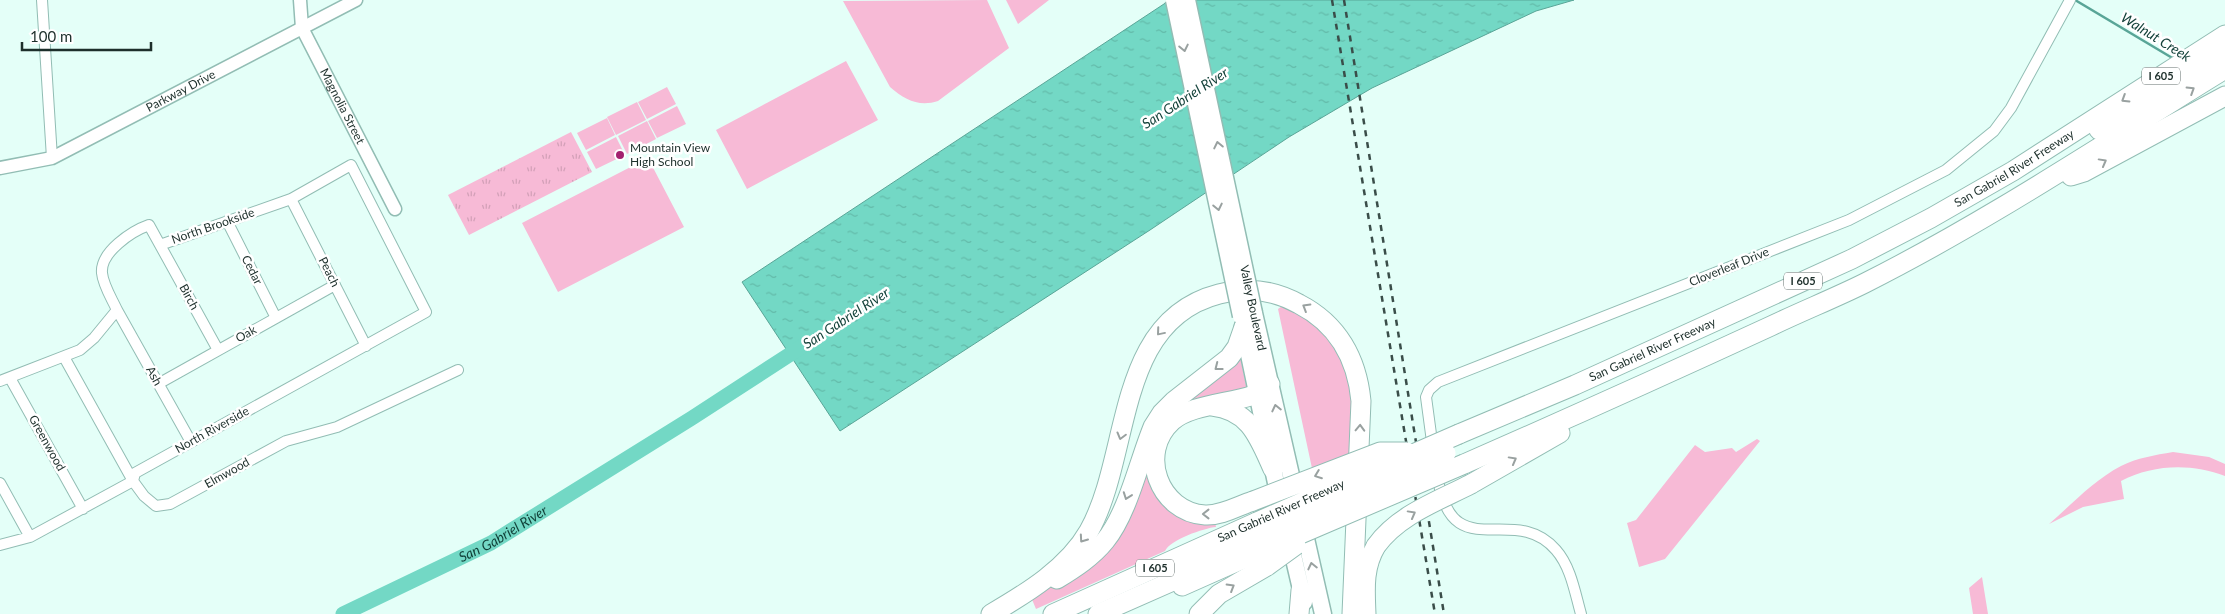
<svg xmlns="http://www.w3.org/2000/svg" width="2225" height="614" font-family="Lato,sans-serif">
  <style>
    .green { fill: #f7bad6 }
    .park { fill: url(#park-tufts) }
    .water { fill: url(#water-ripples); stroke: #59a597 }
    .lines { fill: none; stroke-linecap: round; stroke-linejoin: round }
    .stream { stroke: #59a597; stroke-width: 2.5 }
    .river { stroke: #73d8c5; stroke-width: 15 }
    .minor-casing { stroke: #92bdb4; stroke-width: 12 }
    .tertiary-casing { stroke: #92bdb4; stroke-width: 15 }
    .primary-casing { stroke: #92bdb4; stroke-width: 19 }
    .motorway-casing { stroke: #92bdb4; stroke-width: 21 }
    .minor { stroke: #fff; stroke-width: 10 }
    .tertiary { stroke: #fff; stroke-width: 12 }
    .primary { stroke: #fff; stroke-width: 16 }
    .motorway { stroke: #fff; stroke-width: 19 }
    .rail { stroke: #3a4d49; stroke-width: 2.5; stroke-dasharray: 6 6; stroke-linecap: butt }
    .primary-bridge-casing { stroke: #92bdb4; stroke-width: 19; stroke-linecap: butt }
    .motorway-bridge-casing { stroke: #92bdb4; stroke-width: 21; stroke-linecap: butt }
    .primary-bridge { stroke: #fff; stroke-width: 16 }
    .motorway-bridge { stroke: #fff; stroke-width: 19 }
    .oneway { stroke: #99a1a0 }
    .poi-dot { fill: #a3206f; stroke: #fff; stroke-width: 2 }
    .labels { text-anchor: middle; stroke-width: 5; stroke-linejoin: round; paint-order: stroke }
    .shield { fill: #fff; stroke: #616d6b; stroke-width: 1 }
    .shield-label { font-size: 11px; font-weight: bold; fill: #1d2f2b }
    .street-label { font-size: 12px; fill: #1d2f2b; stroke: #fff }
    .poi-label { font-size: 12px; fill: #1d2f2b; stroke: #fff; text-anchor: start }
    .water-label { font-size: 14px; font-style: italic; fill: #103f37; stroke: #fff }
  </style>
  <defs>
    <pattern id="park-tufts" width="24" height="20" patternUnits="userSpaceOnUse" patternTransform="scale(1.25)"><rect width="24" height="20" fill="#f7bad6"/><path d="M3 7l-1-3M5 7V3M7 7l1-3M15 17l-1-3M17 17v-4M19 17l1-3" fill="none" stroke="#d3a0b8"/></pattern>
    <pattern id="water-ripples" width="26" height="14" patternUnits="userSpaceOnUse" patternTransform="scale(1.25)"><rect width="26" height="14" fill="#73d8c5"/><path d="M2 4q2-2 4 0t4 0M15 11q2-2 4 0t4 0" fill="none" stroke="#63baa9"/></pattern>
  </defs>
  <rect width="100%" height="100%" fill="#e4fff8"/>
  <!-- green -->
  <path class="green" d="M987,0l22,48 -71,53c-19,6 -33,-1 -48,-14l-47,-86z
    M1006,0h43l-31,24z
    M846,61l32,59 -131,69 -31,-59z
    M667,87l9,17 -29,15 -9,-17z
    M637,102l9,18 -30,15 -9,-18z
    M677,106l9,18 -29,14 -9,-17z
    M607,118l8,17 -29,15 -9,-17z
    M647,121l9,18 -29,15 -9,-18z
    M616,137l9,18 -29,14 -9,-17z
    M648,158l36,69 -126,65 -36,-69z
    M1282,306l28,15 29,25 16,38 -3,76 -39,13 -35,-164z
    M1239,352l8,38 -67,19 -26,72 61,41 1,5c-12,1 -46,13 -51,24l-129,58 -5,-12 60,-31 66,-137z
    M1757,439l3,2 -95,118 -26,8 -12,-44 9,-3 59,-75 10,7 27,-4 4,4z
    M2173,452l36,5 16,7v12c-33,-13 -72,-12 -104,5l3,18 -41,8 -34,17c22,-19 45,-44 72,-58 16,-8 34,-11 52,-14z
    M1982,577l6,37h-15l-4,-26z"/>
  <!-- park -->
  <path class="park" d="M571,132l21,40 -123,63 -21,-40z"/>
  <!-- water -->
  <path class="water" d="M1170,0h404l-38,11 -164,77 -83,49 -139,93 -310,201 -98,-149z"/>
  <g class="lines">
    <!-- stream -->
    <path class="stream" d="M2075,0l99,59"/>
    <!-- river -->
    <path class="river" id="s1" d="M343,614l148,-71 201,-125 114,-74"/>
    <defs>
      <path id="minor" d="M42,0l10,158
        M291,199l75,147
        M227,221l49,97
        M64,357l69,124 11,15 12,10 14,-2 116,-63 51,-14 121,-57
        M10,378l73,131
        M0,381l80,-31 14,-12 23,-28
        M158,384l177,-99
        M191,442l-74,-132c-5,-11 -14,-25 -15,-37 -2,-21 30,-42 47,-48l69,125
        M1433,449l-7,-52 3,-7 9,-8 411,-162 97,-50 48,-39 17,-23 59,-108
        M1437,473c13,98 76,27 119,77 15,17 19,43 25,64
        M0,483l30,54
        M0,545l30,-8 103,-56 2,-8 291,-161 -75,-147 -60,34 -131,46"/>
      <g id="tertiary">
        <path id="s2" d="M300,0l2,28 93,181"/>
        <path id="s3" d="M0,168l52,-10 304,-158"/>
      </g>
      <path id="primary" d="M1254,313l42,184
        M1243,326l37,176
        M1302,521l21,93
        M1289,538l15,64"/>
      <g id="motorway">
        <path d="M2099,130l126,-79"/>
        <path d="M2071,176l13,-4 141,-76"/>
        <path d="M1212,406c38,4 47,32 61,63"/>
        <path id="s4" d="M1459,434l116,-49 277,-126 79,-41 82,-47 212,-136"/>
        <path d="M1464,464c103,-45 205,-91 307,-138 31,-15 64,-28 94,-43 125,-63 241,-141 360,-214"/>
        <path d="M1471,484l89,-51"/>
        <path d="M1253,501c-15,5 -32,15 -48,14 -46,-3 -68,-62 -33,-94 23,-21 86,-17 98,-37"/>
        <path d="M1177,572l83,-36"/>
        <path d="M1057,579c18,-11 35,-22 48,-38 23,-28 34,-80 48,-114l9,-14 12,-12 55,-43 8,-11 7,-20"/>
        <path d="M1182,586l81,-36"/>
        <path d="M991,614c36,-21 77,-46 98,-83 43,-77 25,-210 130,-237 27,-7 55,-4 80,10 39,20 58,55 62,97l-9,213"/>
        <path d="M1053,614l204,-92"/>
        <path d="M1098,614l93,-41"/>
        <path d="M1199,614l20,-20 48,-28"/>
        <path d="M1299,614l2,-24"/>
        <path d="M1366,614c-1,-25 -3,-46 10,-68"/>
      </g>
    </defs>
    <!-- minor casing -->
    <use href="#minor" class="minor-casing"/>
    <!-- tertiary casing -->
    <use href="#tertiary" class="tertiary-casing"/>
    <!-- primary casing -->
    <use href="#primary" class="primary-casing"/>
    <!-- motorway casing -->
    <use href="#motorway" class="motorway-casing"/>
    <!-- minor -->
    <use href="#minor" class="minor"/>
    <!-- tertiary -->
    <use href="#tertiary" class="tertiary"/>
    <!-- primary -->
    <use href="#primary" class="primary"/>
    <!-- motorway -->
    <use href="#motorway" class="motorway"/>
    <!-- rail -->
    <path class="rail" d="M1332,0l103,614
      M1344,0l100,614"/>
    <defs>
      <path id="primary-bridge" d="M1174,0l67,316
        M1187,0l67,313"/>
      <path id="motorway-bridge" d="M1253,501l127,-49h27
        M1257,522l202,-88
        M1260,536l186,-83
        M1376,546c22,-31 62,-45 95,-62
        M1263,550l201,-86
        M1267,566l29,-21"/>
    </defs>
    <!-- primary-bridge casing -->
    <use href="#primary-bridge" class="primary-bridge-casing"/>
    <!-- motorway-bridge casing -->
    <use href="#motorway-bridge" class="motorway-bridge-casing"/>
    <!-- primary-bridge -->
    <use href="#primary-bridge" class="primary-bridge"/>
    <!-- motorway-bridge -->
    <use href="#motorway-bridge" class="motorway-bridge"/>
  </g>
  <!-- one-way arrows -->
  <defs><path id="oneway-chevron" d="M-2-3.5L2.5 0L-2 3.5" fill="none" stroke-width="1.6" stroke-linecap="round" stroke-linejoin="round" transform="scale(1.25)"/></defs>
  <g class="oneway">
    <use href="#oneway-chevron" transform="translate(1184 48) rotate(78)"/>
    <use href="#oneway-chevron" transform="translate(2191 90) rotate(-32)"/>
    <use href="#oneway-chevron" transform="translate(2125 99) rotate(148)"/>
    <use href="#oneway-chevron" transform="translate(1218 145) rotate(-102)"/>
    <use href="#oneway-chevron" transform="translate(2103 162) rotate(-29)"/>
    <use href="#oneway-chevron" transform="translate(1218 207) rotate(78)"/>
    <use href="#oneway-chevron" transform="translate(1306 307) rotate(-149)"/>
    <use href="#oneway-chevron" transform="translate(1160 332) rotate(130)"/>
    <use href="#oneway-chevron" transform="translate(1218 367) rotate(142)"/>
    <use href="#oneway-chevron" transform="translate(1276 408) rotate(-103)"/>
    <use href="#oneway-chevron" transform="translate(1360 428) rotate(-88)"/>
    <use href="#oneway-chevron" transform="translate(1121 436) rotate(105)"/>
    <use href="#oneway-chevron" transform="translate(1513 460) rotate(-29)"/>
    <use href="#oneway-chevron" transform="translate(1318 475) rotate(159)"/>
    <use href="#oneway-chevron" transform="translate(1127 496) rotate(110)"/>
    <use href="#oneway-chevron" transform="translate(1206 514) rotate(180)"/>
    <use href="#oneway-chevron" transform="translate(1412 514) rotate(-29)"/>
    <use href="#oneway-chevron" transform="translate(1083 539) rotate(125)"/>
    <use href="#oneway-chevron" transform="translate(1312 566) rotate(-103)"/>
    <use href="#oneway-chevron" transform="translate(1231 587) rotate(-31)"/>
  </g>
  <!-- markers -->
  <circle class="poi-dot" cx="620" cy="155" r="5"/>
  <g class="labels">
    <!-- shield labels -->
    <g class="shield">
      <rect x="2142" y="67.5" width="38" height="17" rx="4"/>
      <rect x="1784" y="272.5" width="38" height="17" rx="4"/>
      <rect x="1136" y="559.5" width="38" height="17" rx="4"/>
    </g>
    <g class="shield-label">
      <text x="2161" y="80">I 605</text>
      <text x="1803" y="285">I 605</text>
      <text x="1155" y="572">I 605</text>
    </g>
    <!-- street labels -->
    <g class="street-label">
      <text dy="4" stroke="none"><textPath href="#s3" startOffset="198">Parkway Drive</textPath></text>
      <text dy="4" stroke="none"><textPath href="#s2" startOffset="116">Magnolia Street</textPath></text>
      <text dy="4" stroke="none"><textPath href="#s4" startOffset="616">San Gabriel River Freeway</textPath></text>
      <text transform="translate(213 226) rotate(-19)" y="4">North Brookside</text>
      <text transform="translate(1729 267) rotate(-22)" y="4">Cloverleaf Drive</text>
      <text transform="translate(252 270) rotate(63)" y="4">Cedar</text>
      <text transform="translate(329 272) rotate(63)" y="4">Peach</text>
      <text transform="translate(189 297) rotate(61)" y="4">Birch</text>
      <text transform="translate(1253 308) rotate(78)" y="4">Valley Boulevard</text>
      <text transform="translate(246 334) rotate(-29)" y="4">Oak</text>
      <text dy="4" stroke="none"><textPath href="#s4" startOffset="211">San Gabriel River Freeway</textPath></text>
      <text transform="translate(154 376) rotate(61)" y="4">Ash</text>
      <text transform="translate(212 430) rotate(-29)" y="4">North Riverside</text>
      <text transform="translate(47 443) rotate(61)" y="4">Greenwood</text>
      <text transform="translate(227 473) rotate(-29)" y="4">Elmwood</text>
      <text transform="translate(1281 511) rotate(-24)" y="4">San Gabriel River Freeway</text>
    </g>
    <!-- poi labels -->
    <g class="poi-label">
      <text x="630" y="152">Mountain View<tspan x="630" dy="14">High School</tspan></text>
    </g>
    <!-- water labels -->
    <g class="water-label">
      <text transform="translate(2156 37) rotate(32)" y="5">Walnut Creek</text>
      <text transform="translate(1185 98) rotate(-33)" y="5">San Gabriel River</text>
      <text transform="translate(846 318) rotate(-33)" y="5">San Gabriel River</text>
      <text dy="5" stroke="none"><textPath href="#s1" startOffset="179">San Gabriel River</textPath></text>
    </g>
  </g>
  <!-- scale -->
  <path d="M22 42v8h129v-8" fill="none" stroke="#1d2f2b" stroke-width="2.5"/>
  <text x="30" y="42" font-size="15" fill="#1d2f2b" stroke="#ffffff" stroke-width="4" paint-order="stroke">100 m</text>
</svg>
